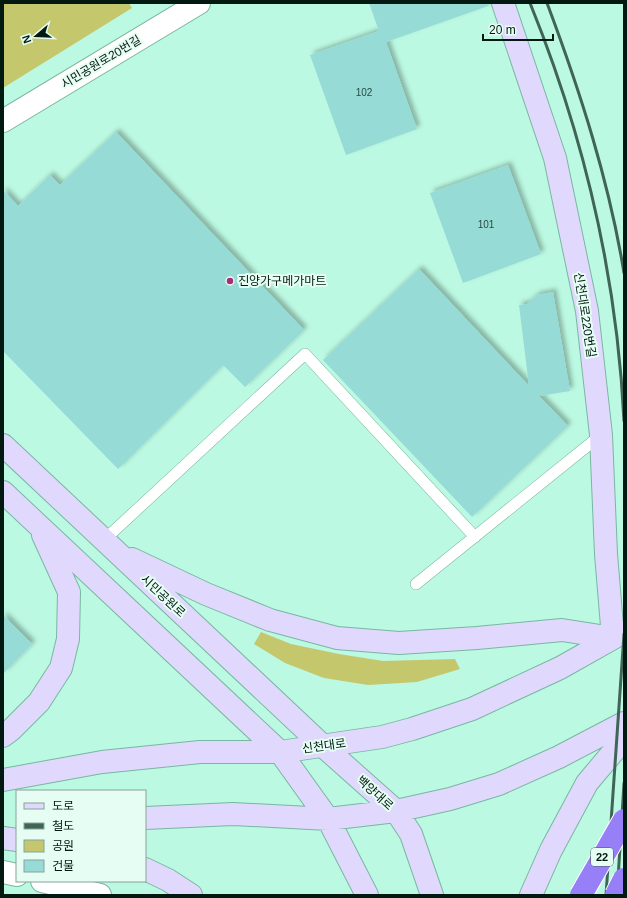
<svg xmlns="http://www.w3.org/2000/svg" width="627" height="898" font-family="Helvetica,'Noto Sans KR',sans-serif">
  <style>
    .green { fill: #c5c76d }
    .building { fill: #96dbd6; filter: url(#shadow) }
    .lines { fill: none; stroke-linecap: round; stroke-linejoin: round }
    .lane-casing { stroke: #7ab6a1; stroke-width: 12 }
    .street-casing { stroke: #7ab6a1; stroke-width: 24 }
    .secondary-casing { stroke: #7ab6a1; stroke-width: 24 }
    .lane { stroke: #fff; stroke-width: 11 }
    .street { stroke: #fff; stroke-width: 22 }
    .secondary { stroke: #e0d9fd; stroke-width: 22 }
    .rail { stroke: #406457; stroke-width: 3 }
    .highway-bridge-casing { stroke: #fff; stroke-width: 24; stroke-linecap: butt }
    .highway-bridge { stroke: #967ff7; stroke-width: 22 }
    .poi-dot { fill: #ac2a76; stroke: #e5fdf3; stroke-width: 1.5 }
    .labels { text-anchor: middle; stroke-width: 4; stroke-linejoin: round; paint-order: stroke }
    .number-label { font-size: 10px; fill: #274a42 }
    .shield { fill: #e5fdf3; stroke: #465d55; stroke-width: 1 }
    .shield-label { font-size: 11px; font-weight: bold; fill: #021911 }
    .street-label { font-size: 12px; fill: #021911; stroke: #e5fdf3 }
    .poi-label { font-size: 12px; fill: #021911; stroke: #e5fdf3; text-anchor: start }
  </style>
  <defs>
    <filter id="shadow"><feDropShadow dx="3.5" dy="-3.5" stdDeviation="2" flood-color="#0004"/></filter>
  </defs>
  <rect width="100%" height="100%" fill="#bbf9e2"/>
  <!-- green -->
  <path class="green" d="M3,3h126l3,5 -129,80z
    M261,632l30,12 48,10 44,7 72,-2 5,10 -43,13 -49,3 -44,-7 -39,-15 -31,-19z"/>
  <!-- building -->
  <path class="building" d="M369,3h118l1,3 -102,36 31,87 -71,26 -36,-100 69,-24z
    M116,132l188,198 -59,57 -22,-22 -105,104 -115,-118v-161l15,16 32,-31 10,10z
    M508,165l33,89 -78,29 -33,-90z
    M419,269l110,117 -10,-81 8,-1 10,-9 16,-3 17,99 -31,5 29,30 -96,91 -149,-157z
    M3,615l29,29 -29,30z"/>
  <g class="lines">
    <defs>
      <path id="lane" d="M103,541l202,-187 170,183
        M416,584l185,-149"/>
      <path id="street" d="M3,121l196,-118
        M3,872l14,3
        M42,881l58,14"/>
      <path id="secondary" d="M503,3l52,155 32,153 14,124 5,119 7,84
        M3,445l320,301 73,65 15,23 21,61
        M3,492l277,260 48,67 39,76
        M132,559l74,35 64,26 67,18 62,5 78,-5 85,-8 51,8
        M3,736l8,-6 28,-28 22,-34 7,-29 1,-47 -26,-57
        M3,780l99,-18 98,-10h80l102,-15 30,-8 60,-20 88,-41 64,-36
        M145,818l88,-4 95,5 68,-8 54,-12 49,-15 60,-27 65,-34
        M3,838l14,2
        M145,869l23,11 23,15
        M531,895l20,-45 36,-67 37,-44"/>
    </defs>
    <!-- lane casing -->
    <use href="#lane" class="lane-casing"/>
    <!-- street casing -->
    <use href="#street" class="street-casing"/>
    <!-- secondary casing -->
    <use href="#secondary" class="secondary-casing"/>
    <!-- lane -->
    <use href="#lane" class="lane"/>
    <!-- street -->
    <use href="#street" class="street"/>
    <!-- secondary -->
    <use href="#secondary" class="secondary"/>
    <!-- rail -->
    <path class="rail" d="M530,3c54,133 87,275 94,418
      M547,3c33,88 62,178 77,270
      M606,895l18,-261
      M617,895l7,-112"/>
    <defs>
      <path id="highway-bridge" d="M581,895l43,-75
        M616,895l8,-16"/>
    </defs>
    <!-- highway-bridge casing -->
    <use href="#highway-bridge" class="highway-bridge-casing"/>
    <!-- highway-bridge -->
    <use href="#highway-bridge" class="highway-bridge"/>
  </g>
  <!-- markers -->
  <circle class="poi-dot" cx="230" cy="281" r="4"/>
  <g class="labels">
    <!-- number labels -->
    <g class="number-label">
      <text x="364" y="96">102</text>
      <text x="486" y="228">101</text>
    </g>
    <!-- shield labels -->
    <rect class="shield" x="591" y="848" width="22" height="18" rx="3"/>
    <g class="shield-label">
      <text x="602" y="861">22</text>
    </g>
    <!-- street labels -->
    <g class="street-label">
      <text transform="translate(101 62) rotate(-31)" y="4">시민공원로20번길</text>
      <text transform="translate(585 315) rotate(81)" y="4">신천대로220번길</text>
      <text transform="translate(163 596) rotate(43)" y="4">시민공원로</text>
      <text transform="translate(324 746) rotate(-8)" y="4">신천대로</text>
      <text transform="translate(375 793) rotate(42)" y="4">백양대로</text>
    </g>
    <!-- poi labels -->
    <g class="poi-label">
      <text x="238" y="285">진양가구메가마트</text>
    </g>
  </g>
  <!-- border -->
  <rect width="627" height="898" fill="none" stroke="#021911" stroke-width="8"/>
  <!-- legend -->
  <rect x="16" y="790" width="130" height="92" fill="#e5fdf3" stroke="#8aa299"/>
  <rect x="24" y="803" width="20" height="6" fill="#e0d9fd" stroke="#8aa299"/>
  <text x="52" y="810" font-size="12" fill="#021911">도로</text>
  <rect x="24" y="823" width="20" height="6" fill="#406457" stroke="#8aa299"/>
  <text x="52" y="830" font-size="12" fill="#021911">철도</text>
  <rect x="24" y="840" width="20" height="12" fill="#c5c76d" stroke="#8aa299"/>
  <text x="52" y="850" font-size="12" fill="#021911">공원</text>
  <rect x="24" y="860" width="20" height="12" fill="#96dbd6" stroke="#8aa299"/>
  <text x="52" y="870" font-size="12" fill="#021911">건물</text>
  <!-- north arrow -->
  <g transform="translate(36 36) rotate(251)" stroke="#e5fdf3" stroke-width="3" paint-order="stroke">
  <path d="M0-3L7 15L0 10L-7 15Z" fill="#021911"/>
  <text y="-6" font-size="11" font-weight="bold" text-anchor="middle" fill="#021911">N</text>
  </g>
  <!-- scale -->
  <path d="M483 34v6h70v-6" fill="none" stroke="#021911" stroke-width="2"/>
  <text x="489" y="34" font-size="12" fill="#021911" stroke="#e5fdf3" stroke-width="3" paint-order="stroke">20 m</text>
</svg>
